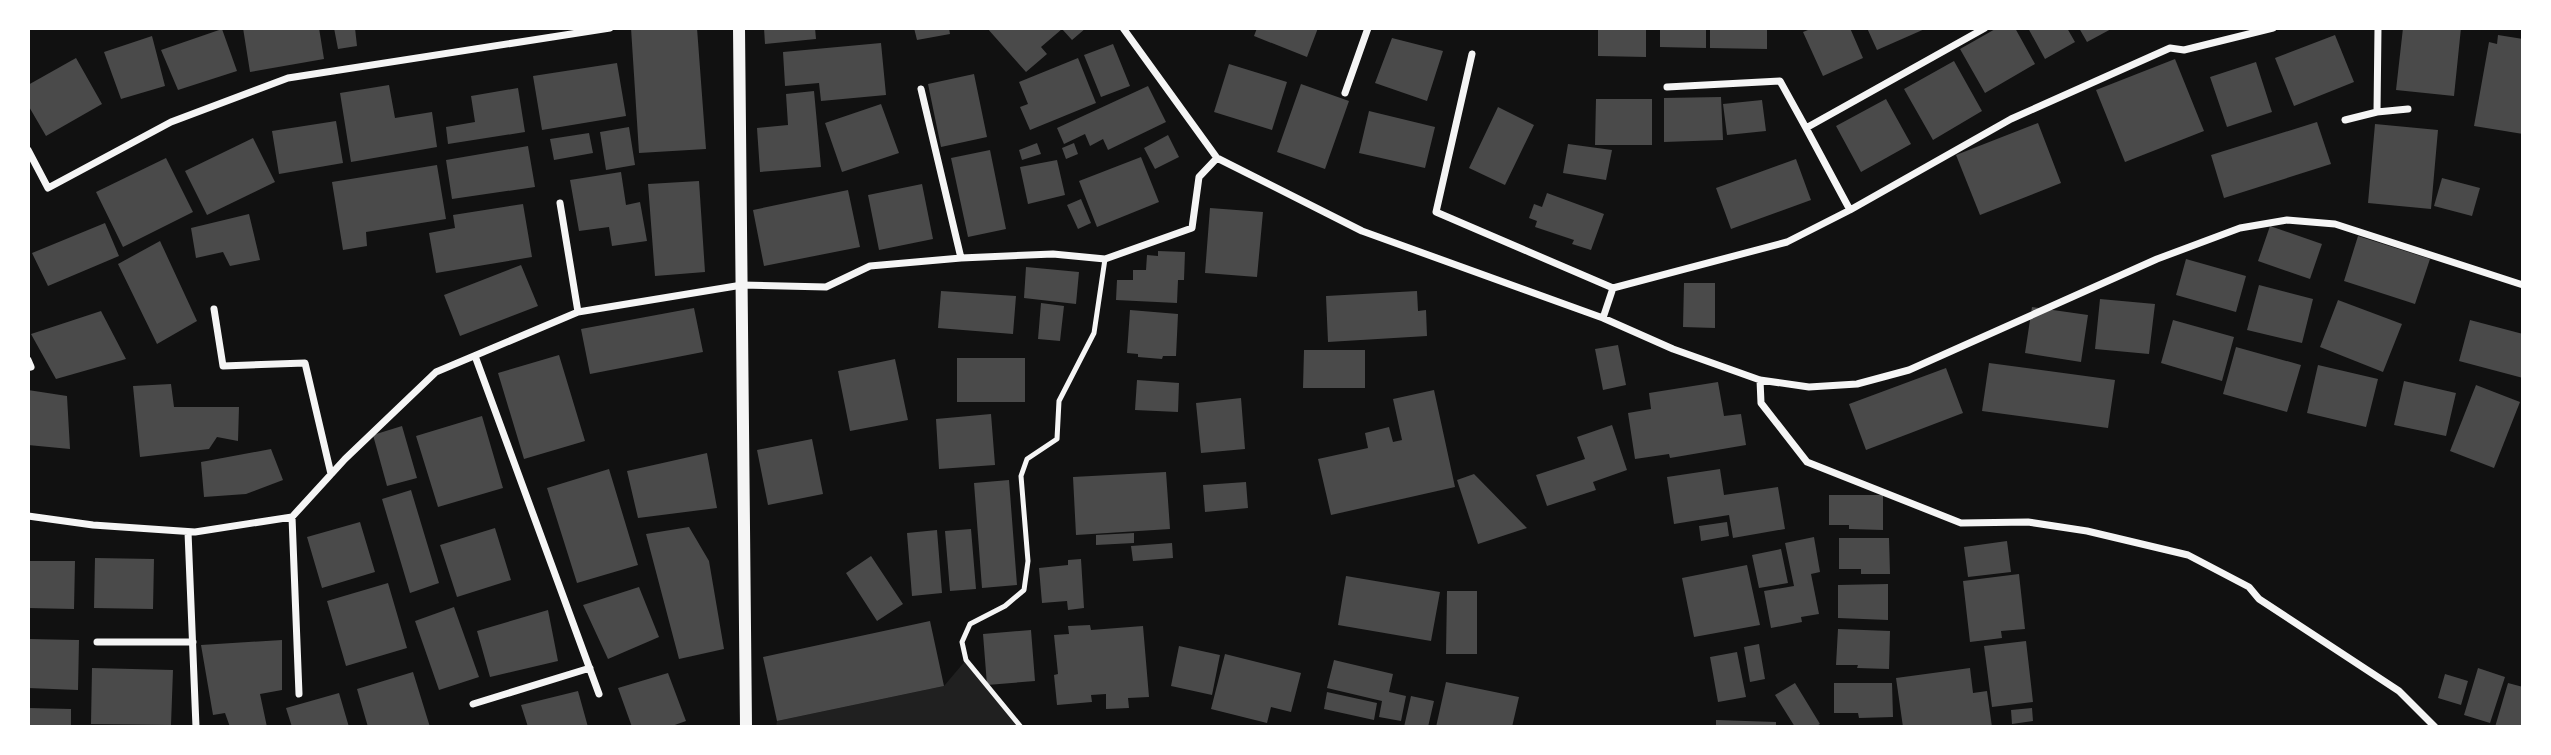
<svg xmlns="http://www.w3.org/2000/svg" width="2551" height="755" font-family="'Roboto Serif',serif">
  <style>
    .green { fill: #202020 }
    .building { fill: #4a4a4a }
    .lines { fill: none; stroke-linecap: round; stroke-linejoin: round }
    .service { stroke: #f5f5f5; stroke-width: 5 }
    .minor { stroke: #f5f5f5; stroke-width: 7 }
    .tertiary { stroke: #f5f5f5; stroke-width: 12 }
  </style>
  <rect width="100%" height="100%" fill="#111"/>
  <!-- green -->
  <path class="green" d="M966,660l55,67h-245l1,-6 167,-35z"/>
  <!-- building -->
  <path class="building" d="M243,28h76l5,31 -74,13z
    M334,28h21l2,18 -19,3z
    M631,28h66l9,121 -67,4z
    M764,28h51l1,11 -51,5z
    M914,28h35l1,6 -33,6z
    M987,28h99l-14,12 -10,-11 -21,18 6,7 -21,18z
    M1257,28h61l-11,29 -53,-21z
    M1598,28h48v29l-48,-1z
    M1660,28h46v20l-46,-1z
    M1710,28h57v21l-57,-1z
    M1813,28h37l13,30 -40,18 -20,-44z
    M1867,28h60l-50,22z
    M1997,28h18l20,36 -50,29 -25,-44z
    M2028,28h39l8,14 -30,17z
    M2079,28h34l-26,14z
    M2403,28h58l-7,68 -58,-6z
    M222,29l15,42 -59,19 -17,-40z
    M2335,35l19,47 -60,24 -19,-48z
    M2498,35l25,4v95l-49,-8 15,-84 8,2z
    M152,36l13,50 -44,13 -17,-47z
    M1392,38l51,13 -16,50 -52,-18z
    M881,43l5,52 -65,6 -2,-18 -34,3 -2,-34z
    M1113,44l17,42 -29,11 -17,-42z
    M76,58l26,46 -56,32 -18,-31v-20z
    M1078,58l18,45 -66,27 -10,-23 8,-3 -9,-22z
    M2175,59l29,72 -79,31 -29,-72z
    M1954,61l28,50 -49,29 -29,-51z
    M2256,62l16,50 -45,15 -17,-50z
    M617,63l9,53 -84,14 -9,-54z
    M1229,64l58,18 -15,48 -58,-18z
    M974,74l13,63 -46,10 -13,-63z
    M1301,84l48,17 -24,68 -48,-17z
    M389,85l6,33 37,-6 5,35 -86,15 -11,-69z
    M1148,86l18,36 -58,28 -5,-11 -13,7 -5,-12 -21,10 -7,-16z
    M518,88l7,44 -77,12 -2,-17 29,-5 -4,-26z
    M814,91l7,76 -61,5 -3,-44 31,-3 -2,-31z
    M1721,97l2,43 -59,2v-44z
    M1596,99h56v46h-57z
    M1886,99l25,45 -50,28 -25,-46z
    M1762,100l4,31 -39,4 -4,-31z
    M881,104l18,49 -57,19 -17,-49z
    M1498,107l36,18 -29,60 -36,-17z
    M1369,111l66,16 -10,41 -66,-15z
    M336,121l7,42 -64,11 -7,-43z
    M2317,122l14,42 -107,34 -13,-43z
    M2038,123l23,60 -81,32 -24,-60z
    M2375,124l63,6 -7,79 -63,-6z
    M629,127l6,38 -29,5 -6,-38z
    M589,133l4,20 -39,7 -4,-21z
    M1168,135l11,22 -24,12 -11,-21z
    M253,138l22,44 -68,33 -22,-44z
    M1037,143l4,11 -19,6 -3,-10z
    M1074,143l4,11 -12,5 -4,-11z
    M1568,144l44,6 -6,30 -43,-7z
    M528,146l7,41 -83,12 -6,-39z
    M990,150l16,79 -38,8 -17,-79z
    M1141,157l18,45 -62,25 -18,-46z
    M166,158l27,54 -70,35 -27,-55z
    M1796,159l15,41 -80,29 -15,-41z
    M1057,160l8,35 -37,9 -8,-37z
    M437,165l9,54 -80,13 1,14 -24,4 -11,-68z
    M621,172l5,33 14,-3 7,39 -35,5 -3,-19 -30,4 -9,-51z
    M2442,178l38,10 -8,28 -38,-10z
    M699,181l6,91 -50,4 -7,-92z
    M922,184l11,55 -54,11 -11,-55z
    M848,190l12,57 -96,19 -11,-56z
    M1547,193l57,21 -13,36 -19,-6 2,-4 -39,-13 2,-6 -8,-3 5,-14 8,3z
    M1081,199l10,24 -13,6 -11,-24z
    M523,204l9,53 -96,16 -7,-40 26,-5 -2,-13z
    M1210,208l53,4 -6,65 -52,-4z
    M249,214l11,46 -30,6 -7,-14 -27,6 -5,-30z
    M105,223l14,33 -71,30 -16,-33z
    M2270,226l52,18 -12,35 -52,-18z
    M2358,236l72,23 -15,45 -71,-23z
    M160,241l37,80 -40,23 -39,-80z
    M1158,251l27,1 -1,28h-6l-1,23 -61,-3 1,-20h16v-10h13l1,-15 11,1z
    M2186,259l60,17 -10,36 -60,-17z
    M521,265l17,41 -78,30 -16,-41z
    M1026,267l53,5 -3,32 -52,-6z
    M1684,283h31v45l-32,-1z
    M2259,285l54,14 -11,44 -55,-13z
    M941,291l75,5 -3,38 -75,-6z
    M1417,291l1,20 8,-1 1,26 -99,6 -2,-46z
    M2100,299l55,5 -6,50 -54,-5z
    M2338,300l64,24 -19,48 -63,-25z
    M1041,303l23,3 -4,35 -22,-2z
    M2032,307l56,8 -7,47 -56,-9z
    M694,308l9,44 -113,22 -9,-45z
    M1130,310l48,4 -2,42h-13l-1,3 -24,-2v-3l-11,-1z
    M101,311l25,48 -70,20 -25,-45z
    M2173,320l61,17 -12,44 -61,-18z
    M2470,320l53,14v44l-64,-17z
    M1618,345l8,40 -23,5 -8,-41z
    M2236,347l65,18 -14,47 -64,-18z
    M1304,350h61v38h-62z
    M559,355l26,86 -61,18 -26,-86z
    M957,358h68v44h-68z
    M895,359l13,61 -58,11 -12,-60z
    M1989,363l126,17 -7,48 -126,-17z
    M2318,365l60,14 -12,48 -59,-14z
    M1946,368l17,45 -97,37 -17,-46z
    M1137,380l42,3 -1,29 -43,-2z
    M2404,381l52,12 -10,43 -52,-11z
    M1718,382l6,34 17,-2 5,31 -76,13 -1,-4 -34,5 -7,-46 23,-4 -2,-16z
    M171,384l3,23h65l-1,34 -21,-4 -8,12 -69,8 -7,-71z
    M2476,385l44,17 -26,66 -44,-17z
    M28,390l39,6 3,53 -42,-4z
    M1434,390l21,97 -124,28 -13,-56 50,-11 -3,-15 24,-6 4,15 9,-2 -9,-41z
    M1241,398l4,51 -44,4 -5,-50z
    M991,414l4,51 -56,4 -3,-50z
    M482,416l21,72 -65,19 -22,-71z
    M1612,425l15,45 -34,12 3,8 -49,16 -11,-31 49,-16 -8,-22z
    M402,426l15,52 -30,8 -14,-51z
    M812,439l11,55 -55,11 -11,-55z
    M271,449l12,31 -37,14 -42,3 -3,-35z
    M707,453l10,55 -79,10 -11,-47z
    M609,469l29,96 -61,18 -30,-95z
    M1720,469l4,26 54,-8 7,42 -52,9 -4,-23 -55,9 -7,-47z
    M1166,472l4,57 -94,6 -3,-58z
    M1474,474l53,54 -49,16 -21,-64z
    M1009,480l8,105 -35,3 -8,-105z
    M1246,482l2,26 -43,4 -2,-27z
    M411,490l28,93 -29,10 -28,-94z
    M1829,495h54v35l-34,-1v-4h-20z
    M360,522l15,50 -53,16 -15,-51z
    M1727,522l2,14 -28,5 -2,-15z
    M689,527l20,34 15,88 -45,10 -33,-125z
    M495,528l16,52 -54,17 -17,-52z
    M971,529l5,60 -26,2 -5,-60z
    M937,530l5,63 -30,3 -5,-63z
    M1134,533v10l-38,2v-10z
    M1814,537l6,35 -9,2 8,40 -18,3 1,5 -31,6 -7,-37 30,-5 -9,-43z
    M1839,538h50l1,36h-29v-5h-22z
    M2007,541l4,31 -43,5 -4,-30z
    M1172,543l1,15 -40,3 -2,-15z
    M1781,549l7,34 -29,5 -7,-33z
    M871,556l32,48 -26,17 -31,-48z
    M95,558l59,1 -1,50 -59,-1z
    M1081,559l3,49 -16,2 -1,-9 -25,2 -3,-35 29,-3v-5z
    M28,561h47l-1,48 -46,-1z
    M1747,565l13,60 -66,12 -12,-59z
    M2019,574l6,55 -24,2 1,7 -32,4 -7,-61z
    M1346,576l94,16 -9,49 -93,-16z
    M388,583l19,65 -61,18 -19,-65z
    M1888,584v36l-50,-2v-33z
    M639,587l20,50 -51,22 -25,-54z
    M1447,591h30v63h-31z
    M454,607l25,70 -40,13 -24,-69z
    M548,610l10,51 -68,16 -13,-46z
    M930,621l14,65 -167,35 -14,-64z
    M1090,625l1,5 52,-4 6,71 -21,1 1,10 -23,1v-15l-15,1 1,7 -35,3 -3,-30 4,-1 -4,-39 15,-1 -1,-8z
    M1838,629l52,2 -1,38 -32,-1 1,-3h-22z
    M1031,630l4,51 -48,4 -4,-51z
    M28,639l51,1 -1,50 -50,-2z
    M282,640v50l-22,4 7,33h-37l-5,-14 -12,2 -12,-70z
    M2026,641l7,61 -41,5 -8,-61z
    M1759,644l6,35 -15,3 -6,-35z
    M1179,646l41,9 -8,40 -41,-9z
    M1737,652l9,45 -28,5 -8,-45z
    M1225,654l76,19 -10,39 -20,-5 -4,16 -56,-14z
    M1334,660l59,14 -4,18 17,4 -5,25 -22,-4 3,-16 -55,-13z
    M92,668l81,2 -2,55 -80,-1z
    M1970,668l3,25 14,-2 5,36h-89l-7,-49z
    M2478,668l27,9 -15,46 -26,-8z
    M413,672l17,55h-62l-11,-38z
    M668,673l18,48 -17,6h-37l-14,-39z
    M2445,674l23,7 -7,24 -23,-7z
    M1446,682l73,15 -7,30h-76z
    M1795,683l25,41 -5,3h-20l-20,-32z
    M1834,683h58l1,34 -34,1 -1,-5h-24z
    M2508,683l15,4v40h-28z
    M578,691l10,36h-60l-7,-22z
    M1327,692l50,11 -3,17 -50,-11z
    M339,693l10,34h-57l-6,-19z
    M1411,696l23,5 -6,26h-24z
    M28,708l43,1v18h-43z
    M2032,708l1,13 -21,3 -1,-14z
    M1716,720l60,2v5h-60z"/>
  <g class="lines">
    <!-- service -->
    <path class="service" d="M1021,727l-55,-67 -4,-18 8,-18 35,-18 19,-16 4,-29 -7,-85 6,-17 30,-20 2,-38 35,-68 11,-74"/>
    <!-- minor -->
    <path class="minor" d="M1123,28l94,130 145,73 241,87 70,31 87,31 49,7 48,-3 52,-14 248,-111 83,-31 47,-8 48,4 188,61
      M1472,54l-36,158 177,76
      M1667,87l113,-6 26,47 179,-100
      M921,89l40,169
      M1345,93l23,-65
      M2377,112l31,-3
      M2345,120l32,-8 1,-84
      M1806,128l44,82 161,-91 159,-71 14,2 89,-22
      M28,150l20,38 123,-66 117,-44 322,-50
      M560,203l18,109
      M214,309l9,57 82,-3 26,111
      M1603,318l10,-30 174,-46 63,-32
      M475,356l124,338
      M28,360l3,7
      M1760,380l1,23 46,59 154,61 67,-1 59,9 101,24 61,32 10,12 140,92 36,36
      M28,516l65,9 102,7 97,-15 53,-58 91,-87 142,-60 164,-27 84,2 44,-21 91,-8 92,-4 52,5 87,-31 7,-51 18,-19
      M292,517l7,177
      M188,532l8,195
      M97,642h96
      M473,704l117,-36"/>
    <!-- tertiary -->
    <path class="tertiary" d="M739,28l7,699"/>
  </g>
  <!-- border -->
  <rect width="2551" height="755" fill="none" stroke="#ffffff" stroke-width="60"/>
</svg>
